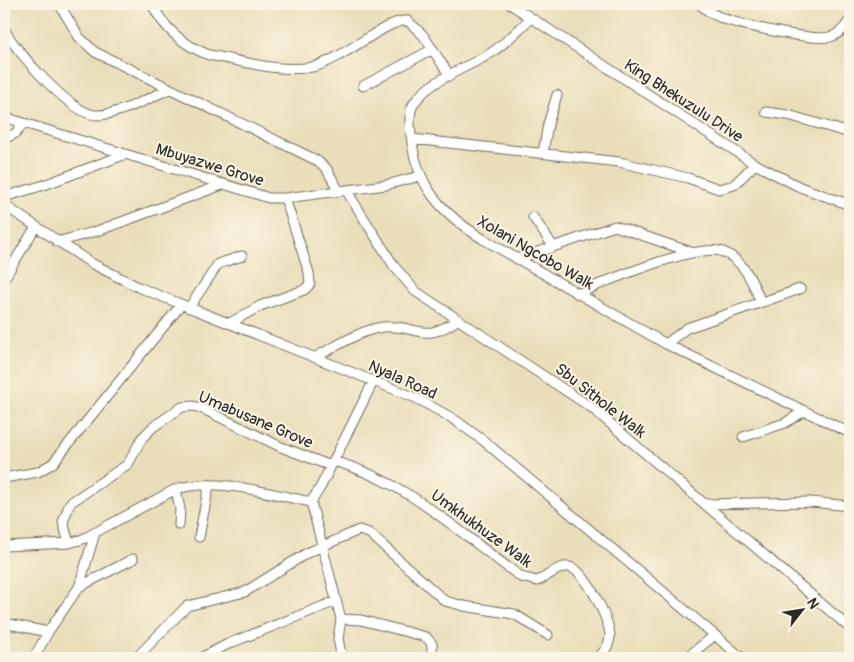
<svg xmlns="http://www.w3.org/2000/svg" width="854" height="662" font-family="Pangolin,sans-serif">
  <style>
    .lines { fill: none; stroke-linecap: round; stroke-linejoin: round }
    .minor-casing { stroke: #6e6a5d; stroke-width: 11 }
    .minor { stroke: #fff; stroke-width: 9 }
    .labels { text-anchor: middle; stroke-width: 4; stroke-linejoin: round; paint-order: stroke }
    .street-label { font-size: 16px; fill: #2b2b2b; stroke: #fcf5e5 }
  </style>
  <rect width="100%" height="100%" fill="#fcf5e5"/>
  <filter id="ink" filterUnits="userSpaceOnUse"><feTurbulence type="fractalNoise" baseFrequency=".02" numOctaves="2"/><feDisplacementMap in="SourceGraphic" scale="10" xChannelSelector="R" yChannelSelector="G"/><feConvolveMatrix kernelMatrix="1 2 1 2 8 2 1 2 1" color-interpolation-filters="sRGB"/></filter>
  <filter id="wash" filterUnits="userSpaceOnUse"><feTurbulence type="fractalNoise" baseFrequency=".0096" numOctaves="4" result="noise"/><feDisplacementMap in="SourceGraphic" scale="20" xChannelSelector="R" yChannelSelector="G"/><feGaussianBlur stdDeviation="1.12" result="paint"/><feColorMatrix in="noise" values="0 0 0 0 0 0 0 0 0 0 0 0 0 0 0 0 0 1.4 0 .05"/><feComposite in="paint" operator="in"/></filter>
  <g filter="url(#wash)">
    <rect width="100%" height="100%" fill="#e9deb9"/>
  </g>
  <g filter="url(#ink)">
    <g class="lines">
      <defs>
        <path id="minor" d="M59,4l20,33 16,15 221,108 10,8 13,23
          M152,4c12,25 31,41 57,51 32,6 71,18 103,12 30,-6 75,-49 96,-46l15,14 27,41
          M510,4l245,160 45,23 50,18
          M700,4c6,6 14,11 22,14 18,7 91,23 108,19 9,-2 15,-9 20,-17
          M844,4l6,4
          M531,18c-13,12 -25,25 -40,35 -22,14 -62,27 -76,49 -7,9 -5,22 -4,33 5,51 30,78 72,104l183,105 184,89
          M4,29c11,21 68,87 93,86 21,0 53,-17 72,-26
          M363,86l70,-37
          M766,112l22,3 62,18
          M4,117l265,81h16l101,-13 34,-9
          M4,139l12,-6 7,-10
          M412,139l207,23 69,16 31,11 15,-4 21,-21
          M543,153l5,-29 9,-29
          M346,190l48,76 21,25 177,117 258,220
          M4,197l40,-12 82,-31
          M4,205l87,58 47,24 278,111 36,20 32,23 258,217
          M533,217l20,29
          M57,242l40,-11 125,-46
          M517,259l98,-33 76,26
          M4,279l31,-51
          M578,294c25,-12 121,-52 145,-42 21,8 30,31 38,50
          M189,308l29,-44 24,-8
          M230,323l30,-17 44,-16 6,-6 -1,-11 -24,-75
          M666,344l21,-16 113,-39
          M315,357c21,-10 45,-27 68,-30 36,-3 39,18 74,-7
          M743,437l42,-14 19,-12
          M334,461c76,22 124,71 187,116l16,4c10,-3 21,-16 32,-14 16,2 40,52 41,68 0,10 -5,17 -13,23
          M4,478l34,-6 15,-9 128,-158
          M176,490l4,19 -1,16
          M311,502l30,117 -3,20 4,19
          M311,502l9,-14 53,-106
          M707,504l104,-2 39,4
          M199,537l10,-52
          M69,543l-6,-21 7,-19 58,-39 14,-26 11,-11 29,-20 11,-1 8,2 80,39 50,19
          M4,546l65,-3 14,-4 91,-49c39,-14 97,4 137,12
          M79,587l54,-28
          M341,619l20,1 65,17 6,7v14
          M4,623l44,9
          M34,658l14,-26 31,-45 16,-54
          M136,658l51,-52 58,-14 62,-39 52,-23 10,3 76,68 19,5 50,8 34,21
          M201,658l27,-14 108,-43
          M686,658l29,-23"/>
      </defs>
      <!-- minor casing -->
      <use href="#minor" class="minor-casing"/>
      <!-- minor -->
      <use href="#minor" class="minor"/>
    </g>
  </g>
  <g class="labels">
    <!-- street labels -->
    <g class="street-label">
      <text transform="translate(684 100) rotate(33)" y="6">King Bhekuzulu Drive</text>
      <text transform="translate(210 164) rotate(17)" y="6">Mbuyazwe Grove</text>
      <text transform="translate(536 252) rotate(30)" y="6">Xolani Ngcobo Walk</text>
      <text transform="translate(403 379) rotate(24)" y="6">Nyala Road</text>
      <text transform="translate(601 400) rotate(38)" y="6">Sbu Sithole Walk</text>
      <text transform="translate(256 419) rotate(23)" y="6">Umabusane Grove</text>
      <text transform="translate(482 528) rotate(36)" y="6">Umkhukhuze Walk</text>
    </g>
  </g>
  <!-- margin -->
  <rect width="854" height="662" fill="none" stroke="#fcf5e5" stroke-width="20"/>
  <!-- north arrow -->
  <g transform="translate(802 610) rotate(59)" stroke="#fcf5e5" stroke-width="4" paint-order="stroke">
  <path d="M0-4L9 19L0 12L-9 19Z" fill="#2b2b2b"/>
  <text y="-8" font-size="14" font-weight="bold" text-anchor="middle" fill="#2b2b2b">N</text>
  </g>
</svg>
